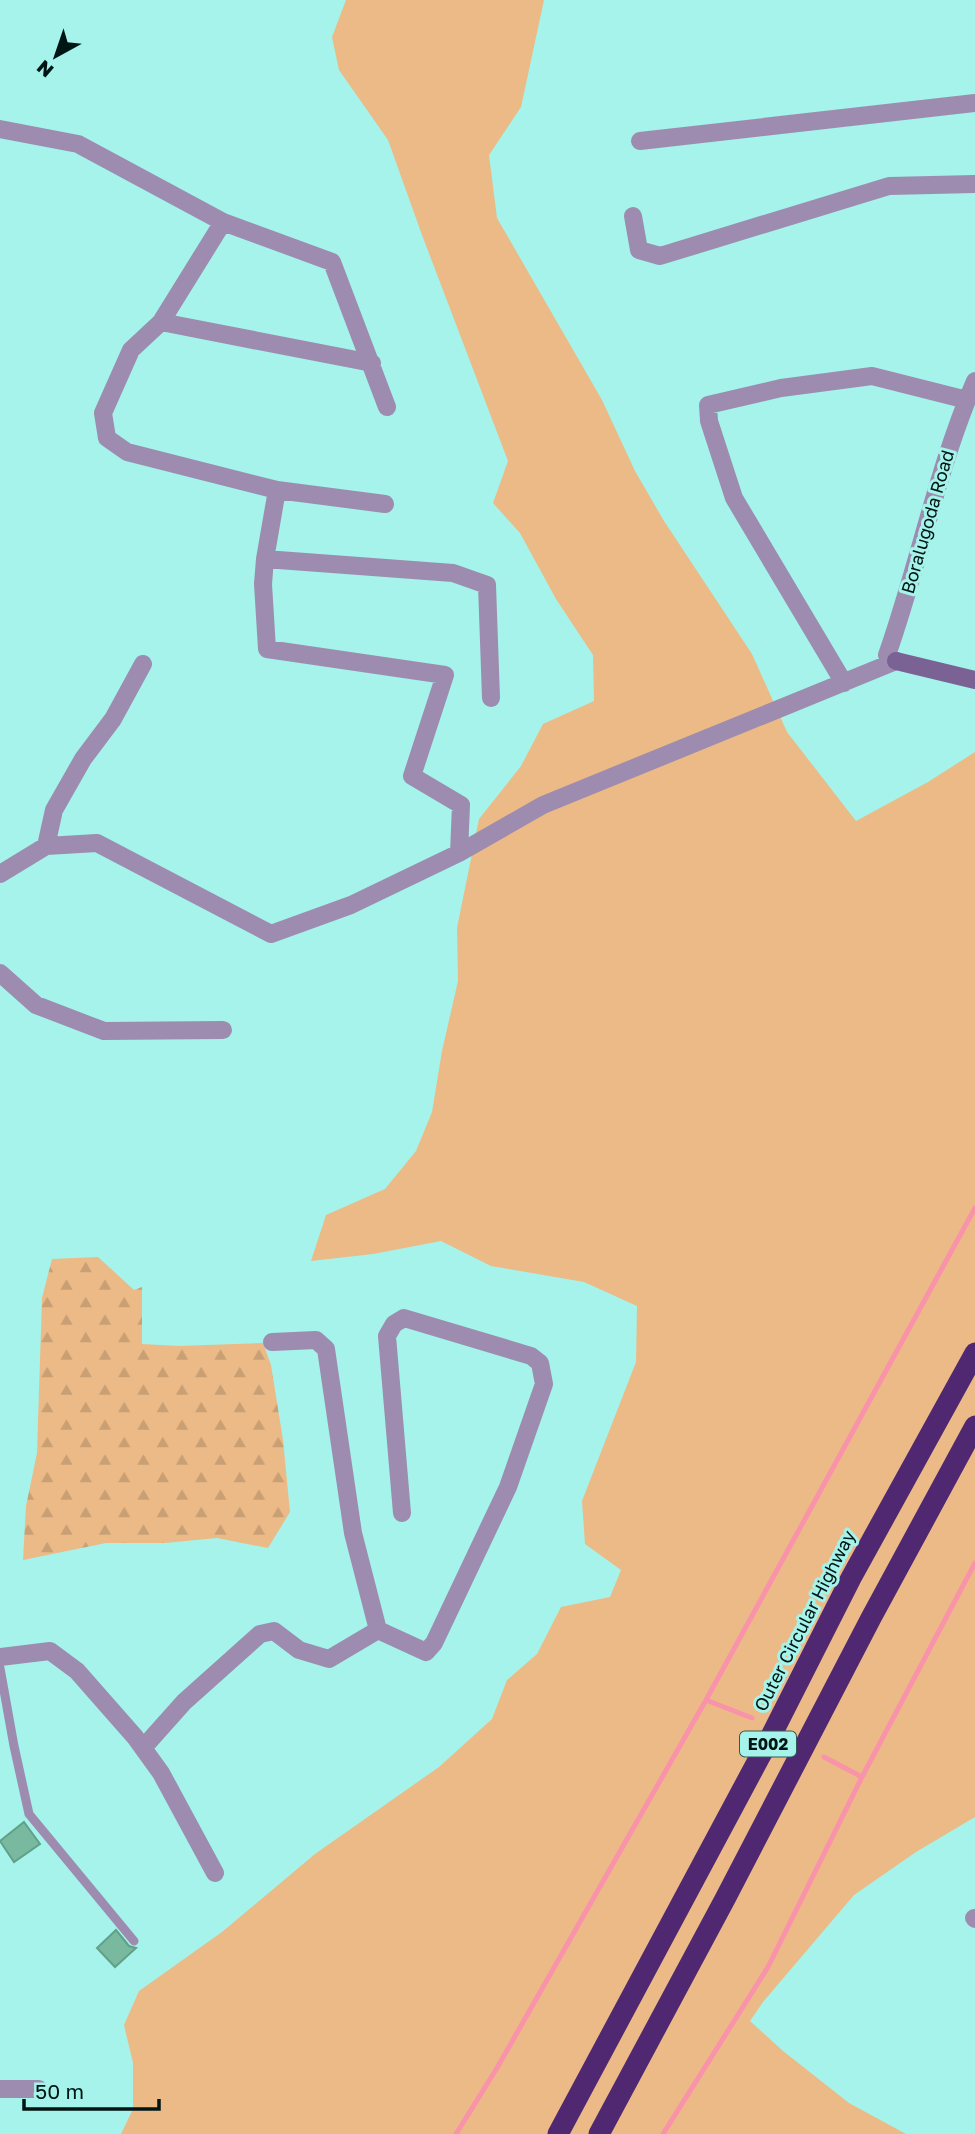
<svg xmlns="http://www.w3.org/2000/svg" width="975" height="2134" font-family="'Golos Text',sans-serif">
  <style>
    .grass { fill: #ecba87 }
    .forest { fill: url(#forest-firs) }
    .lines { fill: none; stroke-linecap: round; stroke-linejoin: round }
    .stream { stroke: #f893a9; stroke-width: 5 }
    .building { fill: #78b99f; stroke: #60a187; stroke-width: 2 }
    .lane { stroke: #9d8caf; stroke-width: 9 }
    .street { stroke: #9d8caf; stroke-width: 18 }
    .secondary { stroke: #7b6295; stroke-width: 18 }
    .highway { stroke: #502871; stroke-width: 21 }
    .labels { text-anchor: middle; stroke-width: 6; stroke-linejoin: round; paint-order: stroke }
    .shield { fill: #a5f3ea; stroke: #325854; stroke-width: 2 }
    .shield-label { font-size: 16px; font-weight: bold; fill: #001614 }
    .street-label { font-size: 18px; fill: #001614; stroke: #a5f3ea }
  </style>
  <defs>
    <pattern id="forest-firs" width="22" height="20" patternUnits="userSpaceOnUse" patternTransform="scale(1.75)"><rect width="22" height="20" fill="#ecba87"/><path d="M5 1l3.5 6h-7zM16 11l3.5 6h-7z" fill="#c99f74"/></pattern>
  </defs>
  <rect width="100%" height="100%" fill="#a5f3ea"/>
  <!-- grass -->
  <path class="grass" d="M346,0h198l-23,107 -32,48 8,63 105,182 33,71 29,50 88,133 35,78 69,89 72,-39 47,-30v1065l-59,35 -62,43 -91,107 -13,19 33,30 66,52 57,31h-785l12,-25v-46l-9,-38 15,-34 83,-59 93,-78 124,-87 53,-48 15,-39 30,-26 24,-47 49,-10 11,-27 -36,-26 -3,-43 54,-139 1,-56 -53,-24 -93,-16 -50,-25 -68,13 -62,7 15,-46 59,-26 31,-38 16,-39 10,-61 16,-70 -1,-53 22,-109 42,-53 22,-42 51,-23 -1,-46 -37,-56 -36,-66 -27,-30 15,-42 -86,-226 -34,-95 -49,-70 -7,-33z"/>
  <!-- forest -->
  <path class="forest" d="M98,1257l36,33 8,-3v57l37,2 84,-3 8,22 12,75 7,72 -22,36 -51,-10 -52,5h-59l-83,17 3,-54 11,-53 5,-155 10,-39z"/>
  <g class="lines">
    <!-- stream -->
    <path class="stream" d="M706,1700l46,18
      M824,1757l38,20
      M456,2134l41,-66 209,-368 269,-492
      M663,2134l105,-167 94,-190 113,-214"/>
  </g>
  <!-- building -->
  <path class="building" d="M24,1822l16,22 -26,18 -14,-21z
    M116,1930l13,16 7,2 -21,19 -18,-19z"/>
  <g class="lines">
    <!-- lane -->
    <path class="lane" d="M0,1668l14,78 15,68 105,127"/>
    <!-- street -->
    <path class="street" d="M0,129l78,15 145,78 109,40 55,145
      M640,141l335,-38
      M633,216l6,34 21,6 229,-70 86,-2
      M223,222l-62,100 -30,28 -28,63 4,25 20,14 150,38 108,14
      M161,322l211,41
      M277,490l-12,69 -2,25 4,65 178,26 -33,101 49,29 -2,48
      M265,559l188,14 34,12 4,113
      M896,661l-9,-6c32,-91 50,-186 88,-274
      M844,683l-110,-185 -25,-77 -1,-16 73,-17 91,-12 95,24
      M46,846l8,-36 29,-51 30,-40 30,-55
      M0,874l46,-28 51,-3 174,91 80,-29 108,-52 84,-48 353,-144
      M0,973l36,32 68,26 119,-1
      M272,1342l44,-2 10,9 27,184 25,97
      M0,1657l50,-6 27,20 58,66 26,36 54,100
      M143,1748l41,-46 76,-68 14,-3 25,19 30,9 49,-29 48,22 8,-9 74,-156 36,-103 -4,-21 -9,-7 -127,-38 -10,6 -7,12 15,177
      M974,1918l1,1
      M0,2089h39"/>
    <!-- secondary -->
    <path class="secondary" d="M896,661l79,19"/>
    <!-- highway -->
    <path class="highway" d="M558,2134l213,-398 80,-158 124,-225
      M599,2134l126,-235 146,-281 104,-192"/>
  </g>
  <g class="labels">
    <!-- shield labels -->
    <rect class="shield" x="740" y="1731.5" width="56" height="25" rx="5"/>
    <g class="shield-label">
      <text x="768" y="1750">E002</text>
    </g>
    <!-- street labels -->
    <g class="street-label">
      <text transform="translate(928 522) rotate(-74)" y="6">Boralugoda Road</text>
      <text transform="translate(805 1621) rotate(-63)" y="6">Outer Circular Highway</text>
    </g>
  </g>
  <!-- north arrow -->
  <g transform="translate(56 56) rotate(220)" stroke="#a5f3ea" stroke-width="5" paint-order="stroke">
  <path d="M0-5L12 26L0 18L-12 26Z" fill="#001614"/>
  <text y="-10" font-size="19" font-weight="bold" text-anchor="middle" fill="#001614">N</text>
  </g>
  <!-- scale -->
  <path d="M24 2099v10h135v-10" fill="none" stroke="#001614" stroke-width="3.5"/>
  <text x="35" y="2099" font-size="21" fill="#001614" stroke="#a5f3ea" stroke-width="5" paint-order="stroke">50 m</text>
</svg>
